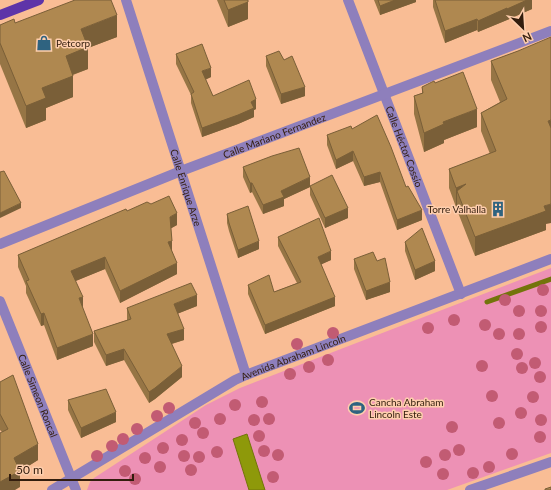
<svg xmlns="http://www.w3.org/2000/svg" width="551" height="490" font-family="Lato,sans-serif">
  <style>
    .green { fill: #ed91b5 }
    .water { fill: #8e990a; stroke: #73740b }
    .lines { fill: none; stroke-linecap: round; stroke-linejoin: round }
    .stream { stroke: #73740b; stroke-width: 5 }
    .street { stroke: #8e7fbc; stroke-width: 10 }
    .primary { stroke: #5e34a8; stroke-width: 10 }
    .tree { fill: #c25b73 }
    .wall { fill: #967545 }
    .shaded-wall { fill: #7a5f38 }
    .building { fill: #af8850; stroke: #7a5f38 }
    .labels { text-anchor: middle; stroke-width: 3; stroke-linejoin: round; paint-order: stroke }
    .poi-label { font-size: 10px; fill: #331d0d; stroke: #fecead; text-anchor: start }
    .street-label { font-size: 10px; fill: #331d0d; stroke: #fecead }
  </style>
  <rect width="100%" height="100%" fill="#f9bd95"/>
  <!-- green -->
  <path class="green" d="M551,268v185l-104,37h-360l3,-8 4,-4 112,-73 34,-17z"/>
  <!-- water -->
  <path class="water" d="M247,434l18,56h-16l-16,-51z"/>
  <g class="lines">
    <!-- stream -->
    <path class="stream" d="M487,302l64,-23"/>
    <!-- street -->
    <g class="street">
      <path id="s1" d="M126,0l120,375"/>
      <path id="s2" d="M348,0l113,294"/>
      <path id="s3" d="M0,244l181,-73 370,-140"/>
      <path id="s4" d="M0,301l76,189"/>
      <path id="s5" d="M52,490l183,-110 11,-5 305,-116"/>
      <path d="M470,490l81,-28"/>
    </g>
    <!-- primary -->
    <path class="primary" d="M0,15l39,-15"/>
  </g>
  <!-- trees -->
  <g class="tree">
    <circle cx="543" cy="290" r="6"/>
    <circle cx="505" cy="300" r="6"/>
    <circle cx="519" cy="311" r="6"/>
    <circle cx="541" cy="311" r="6"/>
    <circle cx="454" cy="320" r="6"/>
    <circle cx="485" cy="325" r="6"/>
    <circle cx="541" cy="327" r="6"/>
    <circle cx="428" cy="328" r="6"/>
    <circle cx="333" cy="333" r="6"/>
    <circle cx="499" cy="334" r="6"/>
    <circle cx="519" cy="334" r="6"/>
    <circle cx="297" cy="344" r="6"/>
    <circle cx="517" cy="354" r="6"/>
    <circle cx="328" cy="360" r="6"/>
    <circle cx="535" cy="363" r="6"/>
    <circle cx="482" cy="366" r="6"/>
    <circle cx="309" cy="367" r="6"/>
    <circle cx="522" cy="368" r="6"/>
    <circle cx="290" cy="374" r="6"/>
    <circle cx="540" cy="377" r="6"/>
    <circle cx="492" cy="396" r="6"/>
    <circle cx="533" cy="397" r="6"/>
    <circle cx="262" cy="402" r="6"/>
    <circle cx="235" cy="405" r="6"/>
    <circle cx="169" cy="408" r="6"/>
    <circle cx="521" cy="413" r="6"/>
    <circle cx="157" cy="416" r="6"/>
    <circle cx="220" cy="419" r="6"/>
    <circle cx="269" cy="419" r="6"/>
    <circle cx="254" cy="420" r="6"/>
    <circle cx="541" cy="420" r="6"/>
    <circle cx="195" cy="423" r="6"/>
    <circle cx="499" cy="423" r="6"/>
    <circle cx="452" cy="427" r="6"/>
    <circle cx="137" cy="429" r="6"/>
    <circle cx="203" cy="433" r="6"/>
    <circle cx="259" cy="436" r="6"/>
    <circle cx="540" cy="437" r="6"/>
    <circle cx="123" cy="439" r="6"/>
    <circle cx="182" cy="440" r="6"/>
    <circle cx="112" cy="446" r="6"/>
    <circle cx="163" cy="448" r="6"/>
    <circle cx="459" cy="450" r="6"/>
    <circle cx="264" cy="451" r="6"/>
    <circle cx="217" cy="452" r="6"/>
    <circle cx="512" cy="454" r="6"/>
    <circle cx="278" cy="455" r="6"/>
    <circle cx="445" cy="455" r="6"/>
    <circle cx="97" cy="456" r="6"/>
    <circle cx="184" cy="456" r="6"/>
    <circle cx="199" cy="457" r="6"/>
    <circle cx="145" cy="458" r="6"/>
    <circle cx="426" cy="462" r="6"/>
    <circle cx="160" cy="467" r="6"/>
    <circle cx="489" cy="467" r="6"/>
    <circle cx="191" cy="470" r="6"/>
    <circle cx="125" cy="471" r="6"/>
    <circle cx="473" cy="473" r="6"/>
    <circle cx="443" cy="474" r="6"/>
    <circle cx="273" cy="477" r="6"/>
    <circle cx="135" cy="479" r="6"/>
  </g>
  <!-- wall -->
  <path class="wall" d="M217,0h31v19l-20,8z
    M374,0h42v2l-36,13z
    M433,0h99v9l-25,11 -29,12 -1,-2 -32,13 -12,-36z
    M15,23l102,14 -29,11v21l-15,6v22l-27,11v12l-20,8 -26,-64v-39z
    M518,51l28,173v6l-71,26 -18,-46v-4l-1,1 -7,-19v-19l41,-15 -9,-23v-18l19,-11 -9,-22v-19z
    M176,54l35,23 -6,3 8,16 43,13 -2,1v7l-16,7 -36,13 -11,-34v-8l-15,-31z
    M266,56l39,40 -24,8 -15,-38z
    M435,83l42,44 -33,13v3l-20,9 -10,-38v-18l8,-3v-6z
    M352,129l54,58 16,33 -25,10 -17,-48 -16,4 -11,-25 -17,8 -9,-24v-10z
    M243,167l67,19 38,32 -23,10 -15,-33v-8l-26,12v7l-21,8 -11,-22 -2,1 -7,-16z
    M127,211l50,14 -6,3 1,24 5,22 -57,29 -15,-34 -30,12 18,65 -36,14 -13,-35 -3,1 -15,-33v-7l-8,-19v-12z
    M227,214l32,35 -21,9 -9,-27 -2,-8z
    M278,237l53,23 -10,4 14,42 -70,28 -17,-40v-9l26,7 23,-9 -19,-37z
    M405,242l30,29 -20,9 -10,-29z
    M354,259l36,33 -24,8 -12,-31z
    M197,306l-20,8 7,26 -12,4 10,33 -27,22 -6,4 -25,-43 -18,6 -12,-24v-11l33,-11v-12z
    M0,382l38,78 -18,11v16l-18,-55 -2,-2z
    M68,400l48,22 -35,16 -13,-28z"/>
  <!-- shaded-wall -->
  <path class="shaded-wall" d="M395,0h21v2l-36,13v-9z
    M527,0h5v9l-25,11v-11z
    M248,2v17l-20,8v-17z
    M507,8v12l-29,12v-11z
    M117,15v22l-29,11v21l-22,8v-21l15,-27z
    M477,19v11l-32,13v-12z
    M211,68v9l-9,4v-10z
    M73,76v21l-27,11v12l-20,8v-22l16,-18z
    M305,87v9l-24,8v-10z
    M256,99v10l-2,1v7l-16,7 -36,13v-9z
    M477,109v18l-33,13v3l-20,9v-19l19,-11z
    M551,120v19l-3,-18z
    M353,151v10l-17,8v-9z
    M380,172v10l-16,4v-9z
    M310,177v10l-26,12v7l-21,8v-9l18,-14z
    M250,183h2v9l-2,1z
    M466,184l-9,7v15l-1,1v-19z
    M21,203v5l-21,10v-5z
    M551,204v19l-5,1v6l-71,26v-19l69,-31z
    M348,208v10l-23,10v-10z
    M422,210v10l-25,10v-10z
    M177,213v12l-7,4v-12z
    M172,241v12l-4,-11z
    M259,241v8l-21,9v-8z
    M331,251v9l-13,6v-9z
    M105,257v12l-34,14v-12z
    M435,261v10l-20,9v-10z
    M177,263v11l-57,29v-12z
    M390,282v10l-24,8v-9z
    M197,295v11l-23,9v-11z
    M83,297v12l-4,-11z
    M335,297v9l-70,28v-9z
    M44,313v12l-3,1v-12z
    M184,329v11l-17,5v-11z
    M93,334v12l-36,14v-12z
    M124,349v11l-18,6v-11z
    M182,366v11l-27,22 -6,4v-11z
    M116,412v10l-35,16v-10z
    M38,444v16l-22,14 4,-3v16l-5,3h-15v-8l14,-24z"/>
  <!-- building -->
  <path class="building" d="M75,0h36l6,15 -36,14 7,18 -22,9 7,20 -31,12 4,10 -20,8 -26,-63v-18l14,-6 1,4z
    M224,0h24v2l-20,8z
    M378,0h17l-15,6z
    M435,0h92l-20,9v-1l-29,13 -1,-2 -32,12z
    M551,37v83l-3,1 3,7v76l-7,2 2,5 -71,26 -18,-46 9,-7 -10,4 -7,-19 47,-18 -15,-38 26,-14 -16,-38 27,-10z
    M202,44l9,24 -9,3 11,25 36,-16 7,19 -5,3 3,6 -16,7 -36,13 -11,-34 3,-2 -18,-38z
    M279,51l5,9 8,-4 13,31 -24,7 -15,-38z
    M463,72l14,37 -34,13 1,2 -20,9 -10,-37 9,-3 -1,-6 12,-6 1,2z
    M377,115l14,32 15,40 2,-1 14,24 -25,10 -17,-48 -16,5 -11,-26 -17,9 -9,-25 24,-9 1,3z
    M299,148l11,29 -29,14 3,6 -21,8 -11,-22h-2l-7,-16 29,-11z
    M4,171l17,32 -21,10v-41z
    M332,175l16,33 -23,10 -15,-32z
    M169,196l8,17 -7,4 2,24 -4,1 9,21 -57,28 -15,-34 -34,14 12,26 -4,1 14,36 -36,14 -13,-35 -3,1 -15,-33 3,-1 -11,-25 108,-46 1,2 20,-9 4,2z
    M248,206l11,35 -21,9 -9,-27 -2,-9z
    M319,218l12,33 -13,6 17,40 -70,28 -17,-40 21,-10 5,17 27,-10 -23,-45z
    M422,228l13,33 -20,9 -10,-28z
    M373,252l4,9 8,-3 5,24 -24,9 -12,-32z
    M191,283l6,12 -23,9 10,25 -17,5 15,32 -27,22 -6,4 -25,-43 -18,6 -12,-24 37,-12 -4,-11z
    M13,375l25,69 -24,14 6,13 -20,11v-49l8,-4 -8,-15v-32z
    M106,389l10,23 -35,16 -13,-28z
    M551,487v3h-6v-1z"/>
  <!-- icons -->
  <defs>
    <symbol id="shop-bare" viewBox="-9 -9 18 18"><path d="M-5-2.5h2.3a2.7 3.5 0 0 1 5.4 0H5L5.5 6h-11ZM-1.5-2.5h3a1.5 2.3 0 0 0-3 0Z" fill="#2f6380" stroke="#fecead" stroke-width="2.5" paint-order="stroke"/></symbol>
    <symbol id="building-bare" viewBox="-9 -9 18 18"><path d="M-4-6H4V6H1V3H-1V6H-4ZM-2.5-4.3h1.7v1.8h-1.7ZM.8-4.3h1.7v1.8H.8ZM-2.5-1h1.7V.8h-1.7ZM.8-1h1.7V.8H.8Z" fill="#2f6380" stroke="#fecead" stroke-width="2.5" paint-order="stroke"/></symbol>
    <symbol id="stadium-bare" viewBox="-9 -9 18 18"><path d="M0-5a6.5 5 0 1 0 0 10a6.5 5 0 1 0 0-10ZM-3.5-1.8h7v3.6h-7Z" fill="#2f6380" stroke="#fecead" stroke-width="2.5" paint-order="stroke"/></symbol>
  </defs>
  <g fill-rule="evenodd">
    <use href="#shop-bare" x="33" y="32" width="22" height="22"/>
    <use href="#building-bare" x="487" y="198" width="22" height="22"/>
    <use href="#stadium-bare" x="346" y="397" width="22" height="22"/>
  </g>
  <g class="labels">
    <!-- poi labels -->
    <g class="poi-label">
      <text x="56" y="47">Petcorp</text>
      <text x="486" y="213" text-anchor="end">Torre Valhalla</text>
      <text x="369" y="406">Cancha Abraham<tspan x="369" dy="12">Lincoln Este</tspan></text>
    </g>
    <!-- street labels -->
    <g class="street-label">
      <text dy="4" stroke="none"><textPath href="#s3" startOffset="295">Calle Mariano Fernandez</textPath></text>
      <text dy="4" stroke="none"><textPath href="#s2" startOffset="157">Calle Héctor Cossío</textPath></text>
      <text dy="4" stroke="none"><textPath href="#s1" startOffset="197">Calle Enrique Arze</textPath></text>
      <text dy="4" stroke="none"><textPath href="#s5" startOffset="276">Avenida Abraham Lincoln</textPath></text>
      <text dy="4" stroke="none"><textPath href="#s4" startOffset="102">Calle Simeon Roncal</textPath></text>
    </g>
  </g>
  <!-- north arrow -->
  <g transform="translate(523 28) rotate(155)" stroke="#fecead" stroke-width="3" paint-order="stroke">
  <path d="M0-3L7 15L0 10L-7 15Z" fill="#331d0d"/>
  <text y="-6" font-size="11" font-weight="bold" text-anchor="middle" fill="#331d0d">N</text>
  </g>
  <!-- scale -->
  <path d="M10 474v6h123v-6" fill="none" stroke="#331d0d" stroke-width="2"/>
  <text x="16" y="474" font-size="12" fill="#331d0d" stroke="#fecead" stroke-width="3" paint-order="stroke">50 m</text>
</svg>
